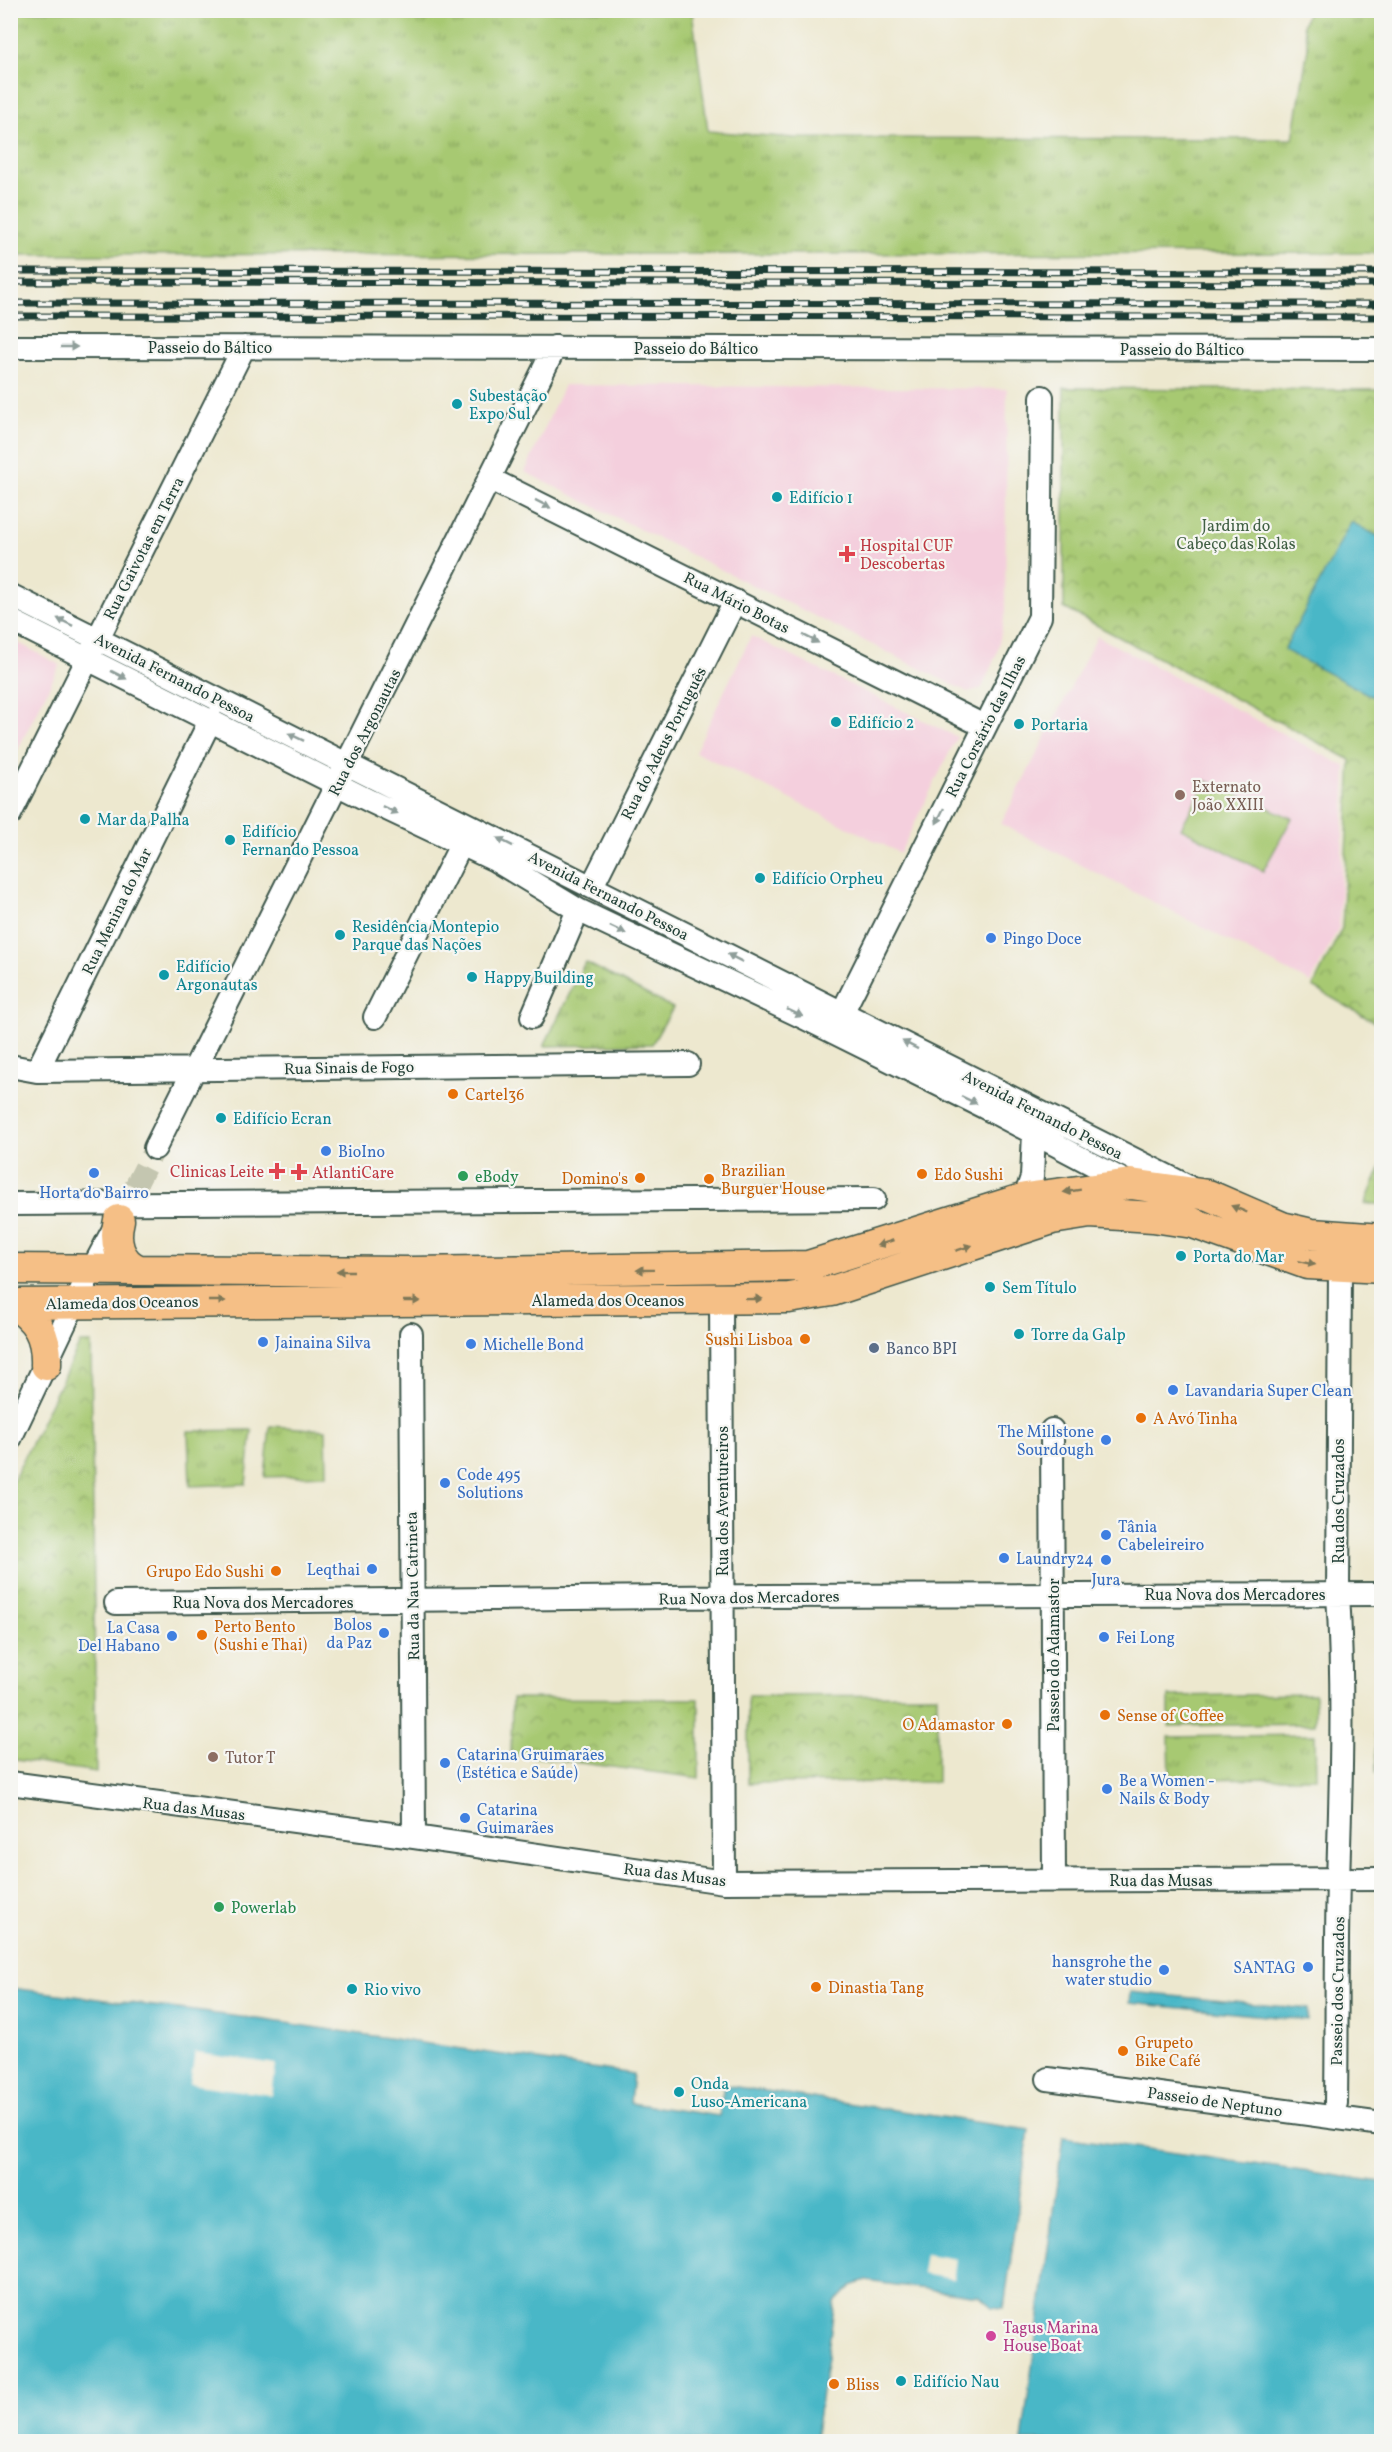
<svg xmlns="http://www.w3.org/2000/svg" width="1392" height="2452" font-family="Vollkorn,serif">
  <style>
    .built { fill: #f4cfdd }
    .grass { fill: url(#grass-tufts); stroke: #638353; stroke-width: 1.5 }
    .park { fill: url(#park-crowns); stroke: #638353; stroke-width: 1.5 }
    .garden { fill: #a7c972; stroke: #638353; stroke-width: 1.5 }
    .water { fill: #4ab7c7; stroke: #347a7e; stroke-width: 1.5 }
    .pier { fill: #ede8cf }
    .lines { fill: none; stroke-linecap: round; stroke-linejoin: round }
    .minor-tunnel { stroke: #c4c6b0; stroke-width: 22; stroke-dasharray: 22 11; stroke-linecap: butt }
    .minor-casing { stroke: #3e574b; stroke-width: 26 }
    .major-casing { stroke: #3e574b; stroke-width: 33 }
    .minor { stroke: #fff; stroke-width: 22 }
    .major { stroke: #f5bf86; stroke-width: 30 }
    .rail-casing { stroke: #1f3d34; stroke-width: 7 }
    .rail { stroke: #f6f6f2; stroke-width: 4.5; stroke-dasharray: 14; stroke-linecap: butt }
    .oneway { fill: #8f9e9a }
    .oneway2 { fill: #7f7859 }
    .culture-dot { fill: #0f9aa8; stroke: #f6f6f2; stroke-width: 2 }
    .health-dot { fill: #e0444e; stroke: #f6f6f2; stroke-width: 2 }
    .education-dot { fill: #8d6e63; stroke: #f6f6f2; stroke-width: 2 }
    .shop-dot { fill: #3f7fe0; stroke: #f6f6f2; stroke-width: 2 }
    .food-dot { fill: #e8710a; stroke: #f6f6f2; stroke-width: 2 }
    .leisure-dot { fill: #2e9e5b; stroke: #f6f6f2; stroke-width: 2 }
    .service-dot { fill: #5c6f8a; stroke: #f6f6f2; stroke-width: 2 }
    .hotel-dot { fill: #d1479c; stroke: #f6f6f2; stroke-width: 2 }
    .labels { text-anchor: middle; stroke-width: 4.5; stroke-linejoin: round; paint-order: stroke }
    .street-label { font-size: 16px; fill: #1f3d34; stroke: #f6f6f2 }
    .culture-label { font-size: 16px; fill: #0d838f; stroke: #f6f6f2; text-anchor: start }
    .park-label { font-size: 16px; fill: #416044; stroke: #f6f6f2 }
    .health-label { font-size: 16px; fill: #be3a42; stroke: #f6f6f2; text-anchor: start }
    .education-label { font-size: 16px; fill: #785e54; stroke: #f6f6f2; text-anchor: start }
    .shop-label { font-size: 16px; fill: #366cbe; stroke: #f6f6f2; text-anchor: start }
    .food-label { font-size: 16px; fill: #c56008; stroke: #f6f6f2; text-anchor: start }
    .leisure-label { font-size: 16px; fill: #27864d; stroke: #f6f6f2; text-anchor: start }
    .service-label { font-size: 16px; fill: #4e5e75; stroke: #f6f6f2; text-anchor: start }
    .hotel-label { font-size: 16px; fill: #b23c85; stroke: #f6f6f2; text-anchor: start }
  </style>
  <defs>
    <pattern id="grass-tufts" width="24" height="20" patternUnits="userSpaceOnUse" patternTransform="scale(1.5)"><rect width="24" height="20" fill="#a7c972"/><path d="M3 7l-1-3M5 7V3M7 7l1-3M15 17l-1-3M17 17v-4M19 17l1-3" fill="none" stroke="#87a45e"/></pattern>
    <pattern id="park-crowns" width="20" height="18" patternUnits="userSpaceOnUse" patternTransform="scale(1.5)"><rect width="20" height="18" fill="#a7c972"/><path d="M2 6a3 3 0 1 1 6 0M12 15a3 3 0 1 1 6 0" fill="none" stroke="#87a45e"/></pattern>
  </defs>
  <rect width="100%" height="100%" fill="#f6f6f2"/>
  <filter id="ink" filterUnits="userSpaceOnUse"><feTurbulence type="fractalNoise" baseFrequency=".0167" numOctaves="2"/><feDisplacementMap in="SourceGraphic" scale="12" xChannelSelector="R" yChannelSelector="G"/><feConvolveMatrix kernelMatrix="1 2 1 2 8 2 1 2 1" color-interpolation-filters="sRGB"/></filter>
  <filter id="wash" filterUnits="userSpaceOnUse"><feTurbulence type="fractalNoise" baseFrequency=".008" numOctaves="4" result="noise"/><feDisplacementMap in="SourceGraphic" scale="24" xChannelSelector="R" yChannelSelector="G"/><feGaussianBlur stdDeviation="1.35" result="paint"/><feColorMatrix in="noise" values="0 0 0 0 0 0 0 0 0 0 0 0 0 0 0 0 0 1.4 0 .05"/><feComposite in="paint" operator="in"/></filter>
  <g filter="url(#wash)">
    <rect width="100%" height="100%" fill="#ede8cf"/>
    <!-- built -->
    <path class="built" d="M564,385l443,4 -2,224 -8,40 -15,35 -14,4 -33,-16 -410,-204z
      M751,636l206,101 -57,116 -205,-101z
      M1097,636l249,131 -7,160 -28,56 -310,-159z
      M11,639l49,26 -49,98z"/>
    <!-- grass -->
    <path class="grass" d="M10,11h682l16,120 86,7 499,1 15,-92 -5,-22 5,-14h73v242l-1370,2z
      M585,962l88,46 -21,36 -108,2z
      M270,1426l56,4 1,45 -62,2z
      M252,1430l-6,54 -56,2 -2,-55z
      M1315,1694v30l-146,2v-30z
      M1375,1717h7l-1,29 -5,27z
      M1315,1735l1,43 -146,1 -1,-42z"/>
    <!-- park -->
    <path class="park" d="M1064,388l317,2v636l-68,-39 29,-59 9,-168 -287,-152z
      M1381,1166v38h-16z
      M80,1343h11l5,429 -86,-13 1,-274z
      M937,1695v87l-189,1v-87z
      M512,1698l187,1v79l-188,-24z"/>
    <!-- garden -->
    <path class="garden" d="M1206,781l86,37 -29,53 -82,-43z"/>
    <!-- water -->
    <path class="water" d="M1351,522l30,16v163l-97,-51z
      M11,1988l254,32 368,54 -3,29 89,13 5,-31 305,45 -25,178 -12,-1 -13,-11 -113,-15 -15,5 -16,16 -20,139 -804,1z
      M1130,1992l178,17 -1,11 -178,-17z
      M1063,2137l318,45v259h-359z"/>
    <!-- pier -->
    <path class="pier" d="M195,2053l81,11 -4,31 -82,-11z
      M925,2254l31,5 -3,20 -31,-5z"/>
  </g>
  <g filter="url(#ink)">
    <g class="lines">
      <!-- minor-tunnel -->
      <path class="minor-tunnel" d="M135,1187l20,-39"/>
      <defs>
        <path id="minor" d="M10,347l1372,2
          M490,479l494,247
          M10,595l1177,591
          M10,620l360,181 125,59 83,50 227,108 179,89 150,79
          M10,814l234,-467
          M592,886l143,-285
          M375,1017l87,-174
          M532,1017l46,-107
          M837,1023l203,-406 2,-220
          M10,1066l27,5 651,-7
          M37,1071l174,-352
          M155,1148l400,-801
          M1025,1198l7,-21 2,-45
          M10,1204l864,-5
          M721,1300l3,582
          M411,1334l3,503
          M1052,1430l2,450
          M10,1439l65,-137 43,-81
          M116,1603l647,-7 619,-2
          M10,1783l404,54 310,45 658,-3
          M1048,2079l334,45
          M1336,2103c1,-74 0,-148 2,-222 3,-96 6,-192 0,-287l2,-326"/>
        <path id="major" d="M119,1220c-5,20 -1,42 20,50
          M10,1269l401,3 397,-6 217,-68 106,-14 77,11 74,32 30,7 70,5
          M10,1304l779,-6 43,-7 220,-72 38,-6 63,4 40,6 114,41 75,4
          M13,1304c24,15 34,31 33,61"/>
      </defs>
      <!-- minor casing -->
      <use href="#minor" class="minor-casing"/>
      <!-- major casing -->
      <use href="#major" class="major-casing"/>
      <!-- minor -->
      <use href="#minor" class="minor"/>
      <!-- major -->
      <use href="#major" class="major"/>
      <defs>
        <path id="rail" d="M10,271l1372,1
          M10,282l1372,2
          M10,303l1372,1
          M10,316l1372,1"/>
      </defs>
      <!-- rail casing -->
      <use href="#rail" class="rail-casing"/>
      <!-- rail -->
      <use href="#rail" class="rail"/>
    </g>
    <!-- one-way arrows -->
    <defs><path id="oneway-solid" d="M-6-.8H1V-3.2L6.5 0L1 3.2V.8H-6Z" transform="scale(1.5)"/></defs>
    <g class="oneway">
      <use href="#oneway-solid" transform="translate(69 347)"/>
      <use href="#oneway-solid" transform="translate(543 504) rotate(27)"/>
      <use href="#oneway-solid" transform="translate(65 622) rotate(-154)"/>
      <use href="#oneway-solid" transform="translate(811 639) rotate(27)"/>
      <use href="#oneway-solid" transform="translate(119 675) rotate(27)"/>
      <use href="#oneway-solid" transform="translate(296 737) rotate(-154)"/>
      <use href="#oneway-solid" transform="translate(390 810) rotate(25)"/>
      <use href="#oneway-solid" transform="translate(940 816) rotate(116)"/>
      <use href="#oneway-solid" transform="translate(505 842) rotate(-153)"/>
      <use href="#oneway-solid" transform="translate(618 930) rotate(25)"/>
      <use href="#oneway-solid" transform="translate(735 958) rotate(-153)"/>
      <use href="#oneway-solid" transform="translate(795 1013) rotate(25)"/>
      <use href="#oneway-solid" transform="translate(910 1045) rotate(-153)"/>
      <use href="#oneway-solid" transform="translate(969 1100) rotate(26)"/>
    </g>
    <g class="oneway2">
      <use href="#oneway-solid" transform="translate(1072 1191) rotate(171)"/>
      <use href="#oneway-solid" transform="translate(1239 1209) rotate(-157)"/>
      <use href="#oneway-solid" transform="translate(885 1243) rotate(162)"/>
      <use href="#oneway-solid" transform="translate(964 1248) rotate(-18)"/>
      <use href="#oneway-solid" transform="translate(1307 1263) rotate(12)"/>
      <use href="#oneway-solid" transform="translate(645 1270) rotate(179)"/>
      <use href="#oneway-solid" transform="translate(345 1271) rotate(-180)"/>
      <use href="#oneway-solid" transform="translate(754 1299) rotate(-1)"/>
      <use href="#oneway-solid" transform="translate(217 1301)"/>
      <use href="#oneway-solid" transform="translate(412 1301)"/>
    </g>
  </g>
  <!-- markers -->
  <g class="culture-dot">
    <circle cx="457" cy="404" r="6"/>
    <circle cx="777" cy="497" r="6"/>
    <circle cx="836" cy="722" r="6"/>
    <circle cx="1019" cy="724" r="6"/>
    <circle cx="85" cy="819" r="6"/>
    <circle cx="230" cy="840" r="6"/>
    <circle cx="760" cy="878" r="6"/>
    <circle cx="340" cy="935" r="6"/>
    <circle cx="164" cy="975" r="6"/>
    <circle cx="472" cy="977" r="6"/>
    <circle cx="221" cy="1118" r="6"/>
    <circle cx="1181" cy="1256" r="6"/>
    <circle cx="990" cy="1287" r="6"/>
    <circle cx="1019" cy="1334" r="6"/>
    <circle cx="352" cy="1989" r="6"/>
    <circle cx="679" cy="2092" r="6"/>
    <circle cx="901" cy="2381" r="6"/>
  </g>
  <g class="health-dot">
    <path d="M844 545h6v6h6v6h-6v6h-6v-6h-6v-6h6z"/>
    <path d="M274 1162h6v6h6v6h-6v6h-6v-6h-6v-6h6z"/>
    <path d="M296 1163h6v6h6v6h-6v6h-6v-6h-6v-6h6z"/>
  </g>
  <g class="education-dot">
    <circle cx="1180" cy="795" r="6"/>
    <circle cx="213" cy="1757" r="6"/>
  </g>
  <g class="shop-dot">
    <circle cx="991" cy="938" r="6"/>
    <circle cx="326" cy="1151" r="6"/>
    <circle cx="94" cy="1173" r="6"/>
    <circle cx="263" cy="1342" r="6"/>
    <circle cx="471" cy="1344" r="6"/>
    <circle cx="1173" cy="1390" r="6"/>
    <circle cx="1106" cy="1440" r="6"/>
    <circle cx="445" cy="1483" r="6"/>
    <circle cx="1106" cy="1535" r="6"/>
    <circle cx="1004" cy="1558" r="6"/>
    <circle cx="1106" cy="1560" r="6"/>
    <circle cx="372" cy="1569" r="6"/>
    <circle cx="384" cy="1633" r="6"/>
    <circle cx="172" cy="1636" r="6"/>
    <circle cx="1104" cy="1637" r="6"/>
    <circle cx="445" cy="1763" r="6"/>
    <circle cx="1107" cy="1789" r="6"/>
    <circle cx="465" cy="1818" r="6"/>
    <circle cx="1308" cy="1967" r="6"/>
    <circle cx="1164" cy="1970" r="6"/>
  </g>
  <g class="food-dot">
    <circle cx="453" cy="1094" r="6"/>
    <circle cx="922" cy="1174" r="6"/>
    <circle cx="640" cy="1178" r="6"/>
    <circle cx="709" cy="1179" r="6"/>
    <circle cx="805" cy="1339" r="6"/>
    <circle cx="1141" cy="1418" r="6"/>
    <circle cx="276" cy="1571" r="6"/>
    <circle cx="202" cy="1635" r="6"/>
    <circle cx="1105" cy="1715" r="6"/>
    <circle cx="1007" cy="1724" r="6"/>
    <circle cx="816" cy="1987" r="6"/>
    <circle cx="1123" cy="2051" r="6"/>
    <circle cx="834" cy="2384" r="6"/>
  </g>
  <g class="leisure-dot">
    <circle cx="463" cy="1176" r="6"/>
    <circle cx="219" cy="1907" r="6"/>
  </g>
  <circle class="service-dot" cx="874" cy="1348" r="6"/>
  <circle class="hotel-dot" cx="991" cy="2336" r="6"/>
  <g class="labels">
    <!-- street labels -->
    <g class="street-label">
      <text x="210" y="353">Passeio do Báltico</text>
      <text x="696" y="354">Passeio do Báltico</text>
      <text x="1182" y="355">Passeio do Báltico</text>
      <text transform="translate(143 548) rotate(-63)" y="6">Rua Gaivotas em Terra</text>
      <text transform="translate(737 602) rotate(27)" y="6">Rua Mário Botas</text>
      <text transform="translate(175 677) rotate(27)" y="6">Avenida Fernando Pessoa</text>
      <text transform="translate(985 726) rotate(-63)" y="6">Rua Corsário das Ilhas</text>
      <text transform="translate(364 732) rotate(-63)" y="6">Rua dos Argonautas</text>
      <text transform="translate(663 743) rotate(-63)" y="6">Rua do Adeus Português</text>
      <text transform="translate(609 895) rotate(27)" y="6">Avenida Fernando Pessoa</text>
      <text transform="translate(116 911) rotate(-64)" y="6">Rua Menina do Mar</text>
      <text transform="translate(349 1067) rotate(-1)" y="6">Rua Sinais de Fogo</text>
      <text transform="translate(1043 1114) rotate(27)" y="6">Avenida Fernando Pessoa</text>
      <text x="608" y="1306">Alameda dos Oceanos</text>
      <text transform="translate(122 1302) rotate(-1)" y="6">Alameda dos Oceanos</text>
      <text transform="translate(722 1501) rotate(-90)" y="6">Rua dos Aventureiros</text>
      <text transform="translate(1338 1501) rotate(-90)" y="6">Rua dos Cruzados</text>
      <text transform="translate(412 1586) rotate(-91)" y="6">Rua da Nau Catrineta</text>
      <text x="1235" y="1600">Rua Nova dos Mercadores</text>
      <text transform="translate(749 1597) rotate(-1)" y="6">Rua Nova dos Mercadores</text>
      <text x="263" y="1608">Rua Nova dos Mercadores</text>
      <text transform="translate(1053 1655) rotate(-90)" y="6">Passeio do Adamastor</text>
      <text transform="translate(194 1808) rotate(7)" y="6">Rua das Musas</text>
      <text transform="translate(675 1874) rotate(7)" y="6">Rua das Musas</text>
      <text x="1161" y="1886">Rua das Musas</text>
      <text transform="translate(1337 1991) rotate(-89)" y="6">Passeio dos Cruzados</text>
      <text transform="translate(1215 2101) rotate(8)" y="6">Passeio de Neptuno</text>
    </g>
    <!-- culture labels -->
    <g class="culture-label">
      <text x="469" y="401">Subestação<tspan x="469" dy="18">Expo Sul</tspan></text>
      <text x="789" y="503">Edifício 1</text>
      <text x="848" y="728">Edifício 2</text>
      <text x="1031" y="730">Portaria</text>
      <text x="97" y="825">Mar da Palha</text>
      <text x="242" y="837">Edifício<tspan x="242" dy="18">Fernando Pessoa</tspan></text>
      <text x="772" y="884">Edifício Orpheu</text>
      <text x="352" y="932">Residência Montepio<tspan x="352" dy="18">Parque das Nações</tspan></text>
      <text x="176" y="972">Edifício<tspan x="176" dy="18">Argonautas</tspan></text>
      <text x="484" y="983">Happy Building</text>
      <text x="233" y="1124">Edifício Ecran</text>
      <text x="1193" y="1262">Porta do Mar</text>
      <text x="1002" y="1293">Sem Título</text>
      <text x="1031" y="1340">Torre da Galp</text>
      <text x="364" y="1995">Rio vivo</text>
      <text x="691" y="2089">Onda<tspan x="691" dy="18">Luso-Americana</tspan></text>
      <text x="913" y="2387">Edifício Nau</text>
    </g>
    <!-- park labels -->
    <g class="park-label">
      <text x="1236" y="531">Jardim do<tspan x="1236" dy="18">Cabeço das Rolas</tspan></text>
    </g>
    <!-- health labels -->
    <g class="health-label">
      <text x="860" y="551">Hospital CUF<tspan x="860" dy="18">Descobertas</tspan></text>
      <text x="264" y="1177" text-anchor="end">Clinicas Leite</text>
      <text x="312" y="1178">AtlantiCare</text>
    </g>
    <!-- education labels -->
    <g class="education-label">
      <text x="1192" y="792">Externato<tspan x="1192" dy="18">João XXIII</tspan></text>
      <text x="225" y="1763">Tutor T</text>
    </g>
    <!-- shop labels -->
    <g class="shop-label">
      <text x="1003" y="944">Pingo Doce</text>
      <text x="338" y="1157">BioIno</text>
      <text x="94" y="1198" text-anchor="middle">Horta do Bairro</text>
      <text x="275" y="1348">Jainaina Silva</text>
      <text x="483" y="1350">Michelle Bond</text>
      <text x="1185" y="1396">Lavandaria Super Clean</text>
      <text x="1094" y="1437" text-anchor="end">The Millstone<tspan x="1094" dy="18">Sourdough</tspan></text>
      <text x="457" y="1480">Code 495<tspan x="457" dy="18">Solutions</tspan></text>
      <text x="1118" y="1532">Tânia<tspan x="1118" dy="18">Cabeleireiro</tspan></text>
      <text x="1016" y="1564">Laundry24</text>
      <text x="360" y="1575" text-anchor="end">Leqthai</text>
      <text x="1106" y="1585" text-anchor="middle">Jura</text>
      <text x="372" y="1630" text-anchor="end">Bolos<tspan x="372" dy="18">da Paz</tspan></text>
      <text x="160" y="1633" text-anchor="end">La Casa<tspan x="160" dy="18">Del Habano</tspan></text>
      <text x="1116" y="1643">Fei Long</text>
      <text x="457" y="1760">Catarina Gruimarães<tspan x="457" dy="18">(Estética e Saúde)</tspan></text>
      <text x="1119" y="1786">Be a Women -<tspan x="1119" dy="18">Nails &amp; Body</tspan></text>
      <text x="477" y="1815">Catarina<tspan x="477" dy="18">Guimarães</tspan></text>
      <text x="1152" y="1967" text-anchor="end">hansgrohe the<tspan x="1152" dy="18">water studio</tspan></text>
      <text x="1296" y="1973" text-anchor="end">SANTAG</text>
    </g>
    <!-- food labels -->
    <g class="food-label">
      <text x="465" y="1100">Cartel36</text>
      <text x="721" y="1176">Brazilian<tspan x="721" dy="18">Burguer House</tspan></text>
      <text x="934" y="1180">Edo Sushi</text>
      <text x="628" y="1184" text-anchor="end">Domino's</text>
      <text x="793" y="1345" text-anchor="end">Sushi Lisboa</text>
      <text x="1153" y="1424">A Avó Tinha</text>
      <text x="264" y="1577" text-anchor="end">Grupo Edo Sushi</text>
      <text x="214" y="1632">Perto Bento<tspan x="214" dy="18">(Sushi e Thai)</tspan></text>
      <text x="1117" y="1721">Sense of Coffee</text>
      <text x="995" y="1730" text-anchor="end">O Adamastor</text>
      <text x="828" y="1993">Dinastia Tang</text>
      <text x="1135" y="2048">Grupeto<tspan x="1135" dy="18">Bike Café</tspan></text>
      <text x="846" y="2390">Bliss</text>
    </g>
    <!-- leisure labels -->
    <g class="leisure-label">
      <text x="475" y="1182">eBody</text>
      <text x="231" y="1913">Powerlab</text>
    </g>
    <!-- service labels -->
    <g class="service-label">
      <text x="886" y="1354">Banco BPI</text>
    </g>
    <!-- hotel labels -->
    <g class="hotel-label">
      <text x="1003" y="2333">Tagus Marina<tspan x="1003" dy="18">House Boat</tspan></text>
    </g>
  </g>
  <!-- margin -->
  <rect width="1392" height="2452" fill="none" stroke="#f6f6f2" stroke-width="36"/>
</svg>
